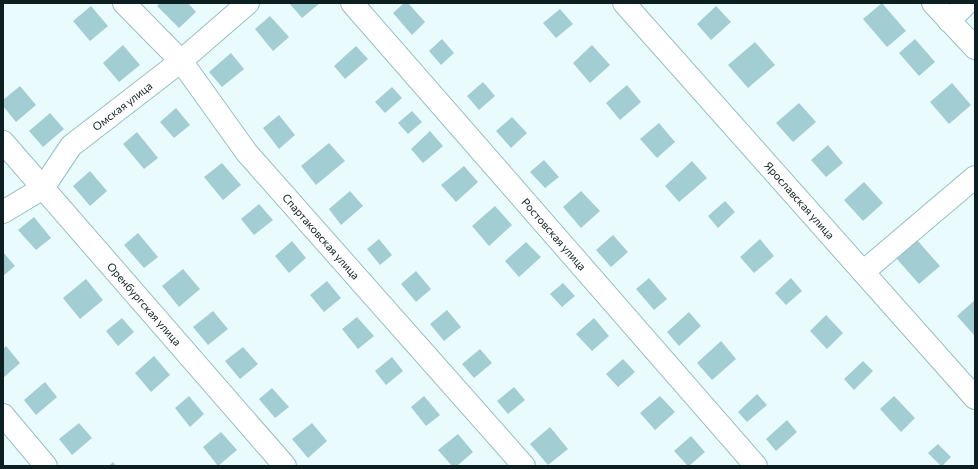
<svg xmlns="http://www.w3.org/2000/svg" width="978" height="469" font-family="Commissioner,sans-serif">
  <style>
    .building { fill: #a2cdd3 }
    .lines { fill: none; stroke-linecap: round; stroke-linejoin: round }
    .minor-casing { stroke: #95bfc5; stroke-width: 24 }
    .minor { stroke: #fff; stroke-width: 22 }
    .labels { text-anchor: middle; stroke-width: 3; stroke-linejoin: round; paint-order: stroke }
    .street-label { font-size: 11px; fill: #0e1f21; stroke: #fff }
  </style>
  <rect width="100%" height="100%" fill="#eafbfe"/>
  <!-- building -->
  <path class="building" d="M160,3h28l8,9 -17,16 -22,-22z
    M289,3h31l-18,15z
    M404,3h4l17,19 -13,13 -19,-22z
    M882,3l24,28 -19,16 -24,-28z
    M91,6l17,20 -18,15 -17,-20z
    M716,6l15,16 -20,18 -14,-16z
    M560,9l13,15 -17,14 -13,-15z
    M270,16l19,21 -16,14 -18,-22z
    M442,39l12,14 -13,12 -12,-14z
    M915,39l20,23 -16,14 -20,-23z
    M755,42l20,23 -27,23 -20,-23z
    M123,45l17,20 -21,17 -16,-19z
    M592,45l18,20 -20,18 -17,-20z
    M356,46l12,13 -23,20 -11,-13z
    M231,53l13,16 -22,18 -13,-15z
    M483,82l12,14 -16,14 -12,-14z
    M952,83l19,22 -22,19 -19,-22z
    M627,85l14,17 -21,18 -14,-17z
    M20,86l16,19 -20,17 -13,-16v-6z
    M392,87l10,11 -17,15 -10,-11z
    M799,103l17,19 -23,20 -17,-19z
    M176,108l14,17 -16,13 -14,-16z
    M412,111l10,11 -14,12 -10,-11z
    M50,113l14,16 -21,18 -14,-16z
    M279,115l16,20 -16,14 -16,-21z
    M512,117l15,16 -16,15 -15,-17z
    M659,123l16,19 -18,16 -17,-19z
    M430,131l13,15 -20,17 -12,-14z
    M137,132l21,26 -14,11 -21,-25z
    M329,143l16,18 -29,24 -15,-19z
    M828,145l15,18 -17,14 -15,-17z
    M544,160l15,17 -14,11 -15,-16z
    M692,161l15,17 -28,24 -14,-16z
    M222,163l19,22 -18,15 -19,-23z
    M464,166l14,16 -22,20 -15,-17z
    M90,171l17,20 -17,15 -17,-20z
    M864,182l19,21 -20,18 -19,-21z
    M350,191l13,15 -22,19 -12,-16z
    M581,191l19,20 -19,17 -18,-21z
    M725,201l10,11 -17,16 -10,-12z
    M259,204l14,16 -19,15 -13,-16z
    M495,206l17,19 -23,21 -17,-20z
    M34,217l17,21 -15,12 -18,-20z
    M138,233l20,24 -14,11 -20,-23z
    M613,235l15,17 -17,15 -15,-17z
    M379,239l13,16 -12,10 -13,-16z
    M760,239l14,17 -20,17 -14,-16z
    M917,240l23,26 -21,18 -23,-26z
    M292,241l14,17 -17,15 -14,-17z
    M526,242l15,15 -22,20 -14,-16z
    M3,252l12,14 -12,10z
    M183,269l17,20 -21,18 -17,-21z
    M416,271l15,18 -15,13 -15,-18z
    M649,278l18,21 -13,11 -18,-21z
    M791,278l11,13 -16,14 -11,-12z
    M86,279l17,21 -23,19 -17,-21z
    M327,281l14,17 -17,14 -14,-17z
    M563,283l12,13 -13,11 -12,-13z
    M975,300v36l-18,-20z
    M447,310l14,17 -17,14 -14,-17z
    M213,311l15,18 -20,16 -15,-18z
    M689,312l12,14 -22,20 -12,-14z
    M826,315l17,18 -16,16 -17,-18z
    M357,317l17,19 -16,13 -16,-20z
    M122,318l12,14 -16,14 -12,-15z
    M594,318l15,18 -17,15 -16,-17z
    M721,341l15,18 -24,21 -15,-17z
    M6,346l14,17 -17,15v-29z
    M243,347l15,17 -18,15 -15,-18z
    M480,349l12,14 -18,15 -12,-14z
    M154,356l16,19 -19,17 -16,-19z
    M392,357l11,14 -17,14 -11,-14z
    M623,359l12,13 -17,15 -12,-13z
    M863,361l10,10 -19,19 -10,-11z
    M45,382l12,15 -21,18 -12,-15z
    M514,387l11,13 -17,14 -11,-13z
    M272,388l17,19 -14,11 -16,-19z
    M757,394l10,11 -20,17 -9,-10z
    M189,396l15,18 -14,13 -15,-19z
    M424,396l16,19 -14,11 -15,-19z
    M660,396l15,16 -20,18 -15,-17z
    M894,396l21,22 -14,14 -21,-23z
    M787,420l10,12 -21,19 -10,-12z
    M79,423l13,15 -20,17 -13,-16z
    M312,423l15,18 -19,17 -16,-19z
    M550,427l18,22 -20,16 -18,-21z
    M221,432l16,18 -19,16 -15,-19z
    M458,434l15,18 -16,14h-5l-14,-16z
    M691,436l14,16 -16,14h-1l-14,-15z
    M938,444l13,13 -9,9h-1l-13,-13z
    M113,462l3,4h-7z"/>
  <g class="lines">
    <defs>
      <g id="minor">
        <path id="s1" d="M124,3l57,58 66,92 277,313"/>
        <path id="s2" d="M352,3l404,463"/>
        <path id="s3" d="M624,3l351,395"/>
        <path d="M933,3l42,45"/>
        <path d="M949,21l18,-18"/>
        <path id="s4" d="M3,142l282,324"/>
        <path id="s5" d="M3,212l40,-24 28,-42 110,-85 67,-58"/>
        <path d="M863,272l112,-95"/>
        <path d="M3,415l43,51"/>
      </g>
    </defs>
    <!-- minor casing -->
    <use href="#minor" class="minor-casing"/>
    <!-- minor -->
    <use href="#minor" class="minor"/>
  </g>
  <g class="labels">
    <!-- street labels -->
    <g class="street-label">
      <text dy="4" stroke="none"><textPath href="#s5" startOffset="162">Омская улица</textPath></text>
      <text dy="4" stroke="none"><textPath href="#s3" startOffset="264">Ярославская улица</textPath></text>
      <text dy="4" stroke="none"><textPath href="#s2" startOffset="307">Ростовская улица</textPath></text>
      <text dy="4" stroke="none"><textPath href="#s1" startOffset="306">Спартаковская улица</textPath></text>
      <text dy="4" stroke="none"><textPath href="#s4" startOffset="215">Оренбургская улица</textPath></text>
    </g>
  </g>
  <!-- border -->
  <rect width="978" height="469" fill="none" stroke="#0e1f21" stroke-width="8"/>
</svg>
